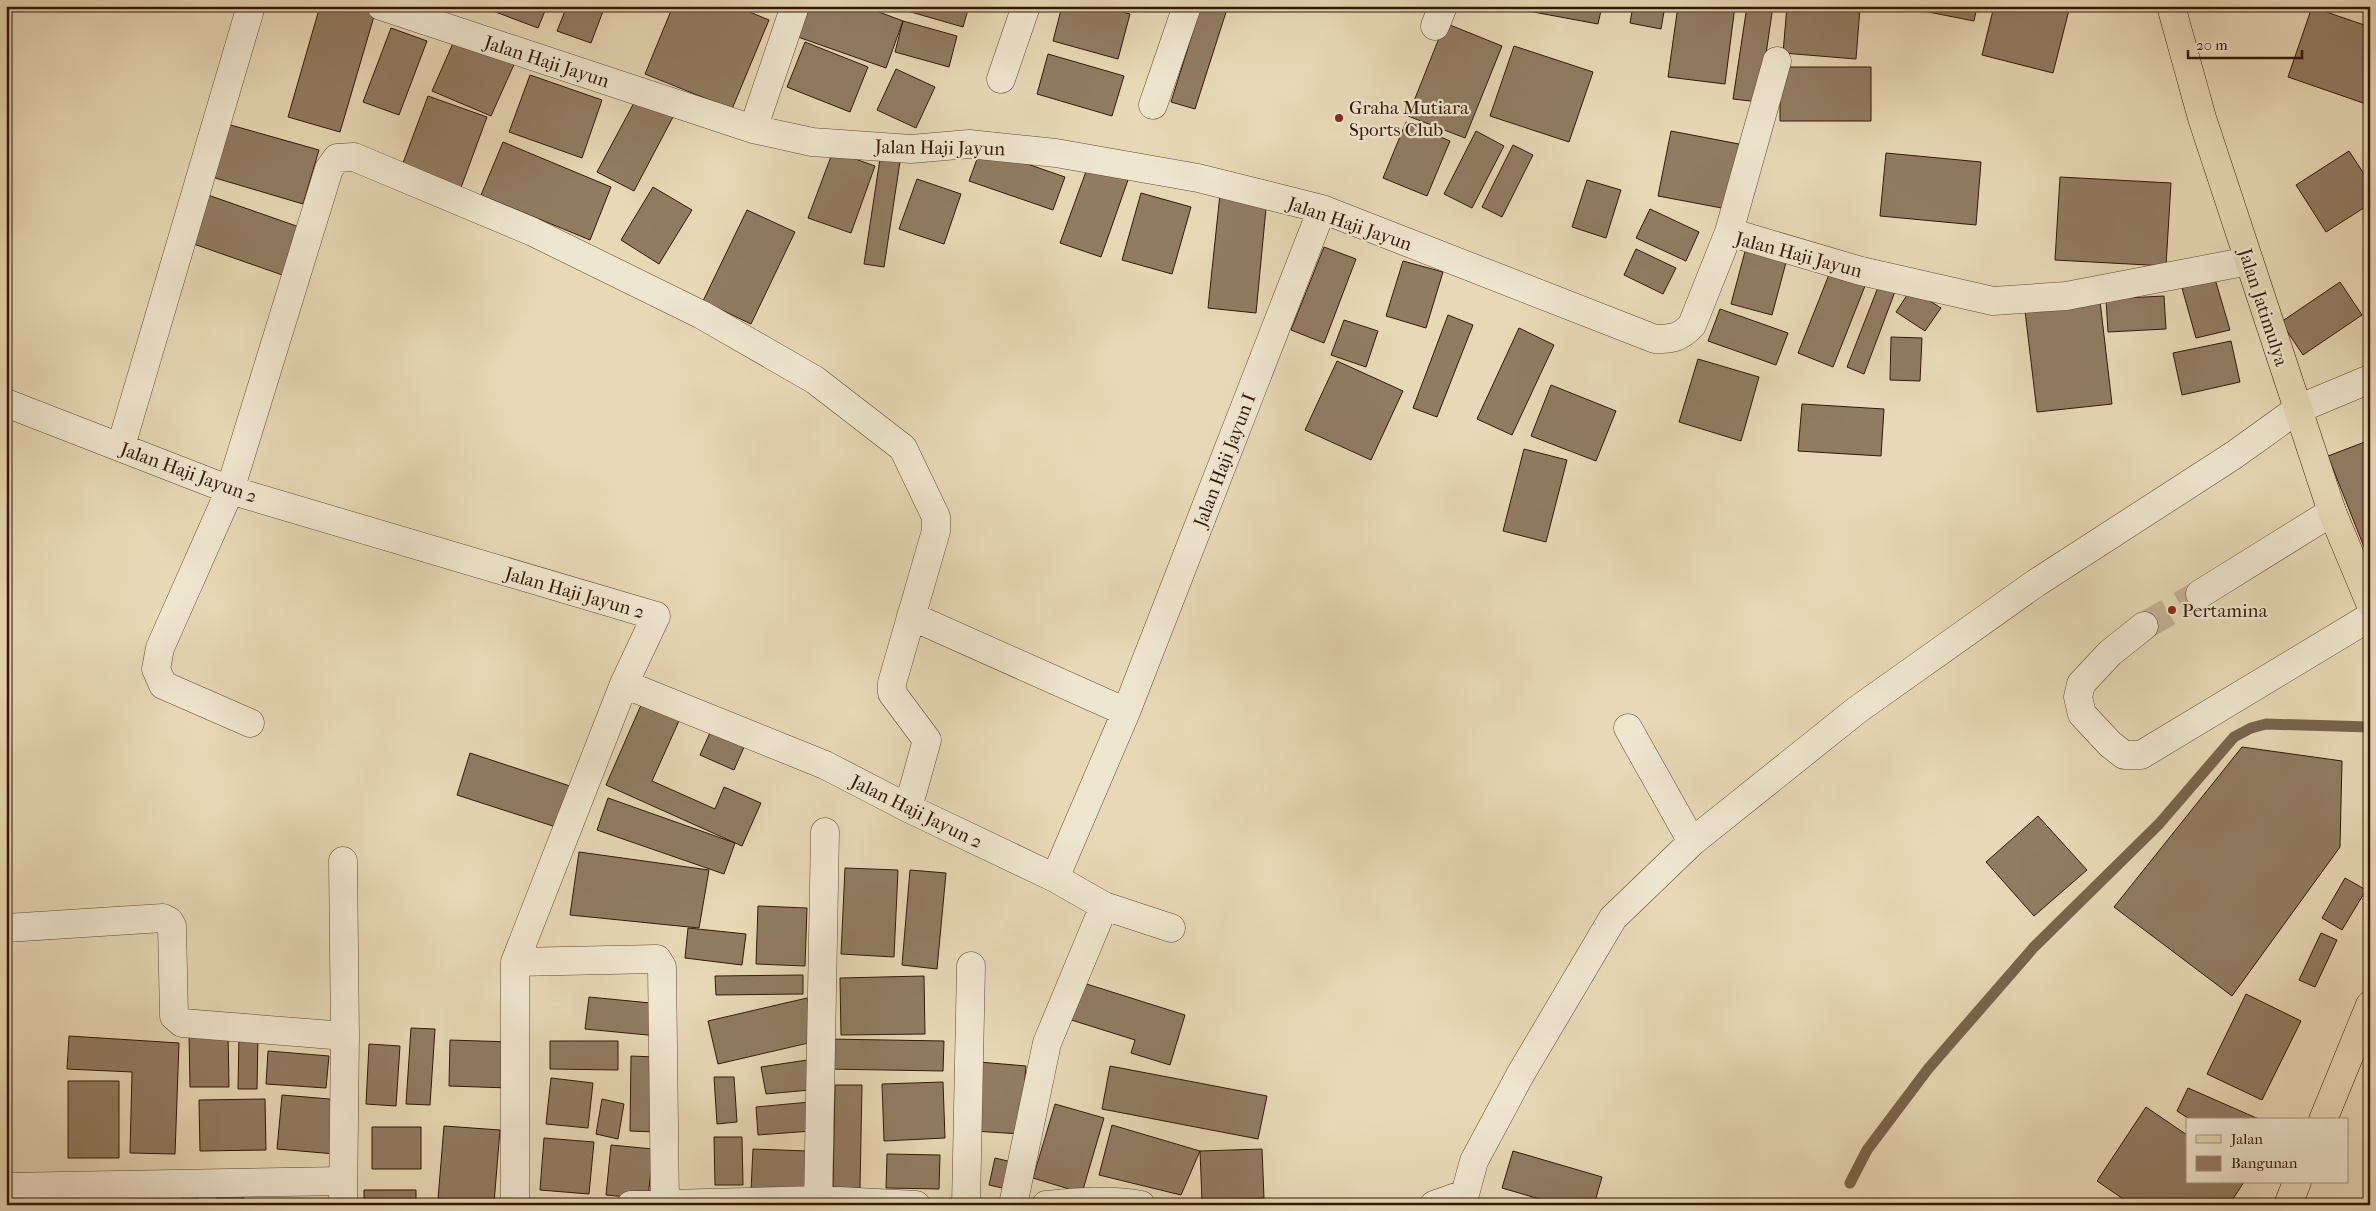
<svg xmlns="http://www.w3.org/2000/svg" width="2376" height="1211" font-family="'IM FELL French Canon',serif">
  <style>
    .lines { fill: none; stroke-linecap: round; stroke-linejoin: round }
    .stream { stroke: #7a644c; stroke-width: 11 }
    .building { fill: #917c62; stroke: #331708 }
    .minor-tunnel { stroke: #c3b292; stroke-width: 28; stroke-dasharray: 28 14; stroke-linecap: butt }
    .minor-casing { stroke: #604833; stroke-width: 29 }
    .major-casing { stroke: #331708; stroke-width: 29 }
    .minor { stroke: #efe6cf; stroke-width: 28 }
    .major { stroke: #e7d9b5; stroke-width: 28 }
    .poi-dot { fill: #8f2418; stroke: #efe6cf; stroke-width: 2 }
    .labels { text-anchor: middle; stroke-width: 4.5; stroke-linejoin: round; paint-order: stroke }
    .street-label { font-size: 19px; fill: #331708; stroke: #efe6cf }
    .poi-label { font-size: 19px; fill: #331708; stroke: #efe6cf; text-anchor: start }
  </style>
  <rect width="100%" height="100%" fill="#e7d9b5"/>
  <filter id="stains"><feTurbulence type="fractalNoise" baseFrequency=".004" numOctaves="4"/><feColorMatrix values="0 0 0 0 .2 0 0 0 0 .09 0 0 0 0 .02 0 0 0 .5 -.17"/></filter>
  <radialGradient id="worn" r=".72"><stop offset=".6" stop-color="#630" stop-opacity="0"/><stop offset="1" stop-color="#630" stop-opacity=".3"/></radialGradient>
  <g class="lines">
    <!-- stream -->
    <path class="stream" d="M1850,1183l17,-33 61,-81 106,-122 125,-123 75,-87 17,-9 15,-4 104,3"/>
  </g>
  <!-- building -->
  <path class="building" d="M320,6h31l24,7 -35,119 -52,-15z
    M486,6h61l-9,22 -53,-20z
    M567,6h38l-14,37 -34,-12z
    M673,6h62l34,14 -37,89 -87,-35z
    M810,6h53l40,15 -17,47 -88,-31z
    M890,6h79l-6,21z
    M1062,6h38l30,8 -12,45 -65,-18z
    M1201,6h27l-33,103 -24,-7z
    M1529,6h73l-4,18 -70,-13z
    M1633,6h32l-4,23 -31,-6z
    M1678,6h57l-10,78 -57,-7z
    M1747,6h26l-14,96 -26,-3z
    M1787,6l73,2 -4,51 -73,-6z
    M1898,6h79l-3,15z
    M1994,6h76l-17,67 -71,-18z
    M2312,7l58,20 -1,78 -81,-28z
    M903,21l54,15 -8,31 -54,-15z
    M1445,23l57,23 -37,92 -57,-22z
    M391,28l36,13 -28,74 -36,-13z
    M457,34l59,26 -25,56 -59,-25z
    M805,42l63,25 -18,45 -63,-25z
    M1514,46l79,26 -24,70 -79,-26z
    M1048,54l76,22 -12,40 -75,-22z
    M1780,67h91v54h-91z
    M896,69l39,18 -19,41 -39,-18z
    M530,75l72,25 -20,58 -73,-26z
    M428,96l59,21 -28,76 -59,-22z
    M636,99l37,18 -39,74 -37,-19z
    M1406,122l44,19 -23,55 -44,-18z
    M227,124l92,26 -16,54 -91,-27z
    M1476,131l28,15 -32,62 -28,-14z
    M1671,131l68,13 -12,65 -69,-13z
    M503,142l108,45 -21,53 -109,-45z
    M1513,145l20,10 -31,62 -20,-10z
    M981,148l84,29 -12,33 -84,-29z
    M833,151l42,15 -24,67 -43,-15z
    M2349,151l21,32v21l-44,28 -30,-47z
    M881,152l20,3 -17,112 -20,-3z
    M1886,153l95,9 -5,63 -96,-9z
    M1088,166l40,14 -27,77 -41,-14z
    M2060,177l111,6 -5,83 -111,-6z
    M917,179l44,15 -17,50 -45,-15z
    M1587,180l34,10 -15,48 -34,-11z
    M653,187l39,23 -33,54 -38,-24z
    M1141,193l50,14 -19,67 -50,-14z
    M205,194l100,35 -17,48 -100,-35z
    M1220,194l47,4 -11,115 -48,-5z
    M1650,209l49,23 -13,29 -50,-23z
    M747,210l48,22 -44,92 -48,-23z
    M1747,244l41,11 -16,60 -41,-11z
    M1324,247l32,12 -32,84 -33,-13z
    M1636,249l40,19 -13,26 -39,-19z
    M1403,261l40,11 -17,56 -40,-12z
    M1830,272l35,14 -32,81 -35,-14z
    M2215,279l15,51 -34,8 -14,-50z
    M1880,282l16,7 -32,85 -17,-7z
    M2340,282l22,33 -59,40 -22,-33z
    M1911,289l30,19 -16,23 -29,-19z
    M2164,296l2,33 -58,3 -2,-33z
    M2100,301l12,103 -75,8 -12,-101z
    M1720,309l68,24 -12,32 -68,-24z
    M1448,315l25,10 -36,92 -24,-9z
    M1344,320l34,11 -12,36 -35,-12z
    M1519,328l35,17 -42,90 -35,-16z
    M1891,337l31,1 -2,43 -30,-1z
    M2231,341l9,41 -58,13 -9,-42z
    M1698,359l61,18 -18,64 -62,-19z
    M1337,361l66,30 -32,69 -66,-30z
    M1551,385l65,26 -20,50 -65,-25z
    M1802,404l82,5 -3,47 -83,-5z
    M2370,440v122l-42,-106z
    M1524,449l43,11 -21,82 -43,-11z
    M645,696l38,16 -31,69 63,28 9,-22 37,16 -19,43 -136,-61z
    M713,726l34,14 -13,30 -34,-15z
    M2242,747l100,14 -2,86 -108,149 -118,-89z
    M470,753l100,33 -14,41 -99,-32z
    M608,798l127,45 -11,31 -127,-44z
    M2038,816l49,54 -53,46 -48,-54z
    M579,852l130,18 -10,58 -129,-13z
    M845,868l53,2 -4,87 -53,-3z
    M910,870l36,3 -9,96 -35,-4z
    M2345,878l21,12 -24,40 -20,-12z
    M758,906l49,2 -2,58 -49,-2z
    M688,928l58,6 -4,31 -57,-7z
    M2321,933l16,7 -22,47 -16,-7z
    M803,975v19l-87,1 -1,-19z
    M924,976l1,58 -84,1 -1,-57z
    M1077,981l108,34 -15,50 -39,-12 4,-13 -70,-22z
    M2246,994l55,27 -39,79 -55,-26z
    M589,997l72,7 -3,32 -73,-7z
    M807,998l10,43 -99,23 -10,-43z
    M411,1028l24,1 -5,76 -24,-1z
    M228,1032l1,55h-39l-1,-54z
    M239,1034l19,1 -1,54h-19z
    M69,1036l110,7 -4,111 -45,-1 2,-81 -65,-3z
    M828,1039l116,2 -1,30 -116,-2z
    M450,1040l61,2 -2,46 -60,-2z
    M550,1041h68v29l-68,-1z
    M369,1044l31,2 -4,60 -30,-2z
    M268,1051l61,5 -3,32 -60,-4z
    M631,1056l24,1v75l-25,-1z
    M807,1060l3,30 -44,4 -5,-27z
    M979,1062l47,4 -6,68 -46,-3z
    M1110,1066l157,30 -9,43 -156,-30z
    M714,1077h20l3,45 -20,2z
    M551,1078l42,5 -5,45 -42,-4z
    M68,1081h51v77h-51z
    M943,1082l2,56 -61,3 -2,-57z
    M835,1085h27l-2,103 -27,-1z
    M2188,1088l73,32h-70l-14,-9z
    M282,1095l59,5 -6,54 -58,-5z
    M265,1099l1,51 -66,1 -1,-51z
    M602,1099l22,5 -6,35 -22,-5z
    M810,1102l2,29 -54,4 -2,-28z
    M1055,1104l49,14 -22,75 -49,-15z
    M2146,1107l41,28v47h57l-15,23h-97l-35,-24z
    M1112,1125l88,26 -19,44 -82,-20z
    M444,1126l56,4 -6,73 -56,-4z
    M372,1127h49v42h-49z
    M714,1137h28l1,48h-28z
    M544,1138l50,4 -5,52 -49,-4z
    M611,1145l42,4 -5,50 -42,-4z
    M753,1149l54,2 -2,42 -54,-3z
    M1262,1149l2,49 -62,3 -2,-50z
    M1513,1151l89,26 -8,28h-34l-58,-17z
    M887,1154l53,1 -1,34 -53,-1z
    M995,1158l21,5 -5,27 -22,-5z
    M218,1189l26,4 -2,12h-26z
    M364,1190h52v15h-52z
    M11,1192l54,6v7h-55z
    M183,1192l15,3 -2,10h-15z
    M77,1194l24,3 -2,8h-24z
    M112,1199l52,4v2h-53z
    M274,1200l47,5h-48z"/>
  <g class="lines">
    <!-- minor-tunnel -->
    <path class="minor-tunnel" d="M2144,626l56,-32"/>
    <defs>
      <path id="minor" d="M381,6l372,123 59,13 99,7 58,-5 87,9 142,25 124,31 333,130c17,0 25,-1 37,-14l37,-93 132,39 132,30 73,-5 183,-35
        M1435,26l8,-20
        M1001,79l25,-73
        M1153,105l34,-99
        M753,129l42,-123
        M1729,232l48,-171
        M6,403l224,87 426,126 -32,68 -109,278v243
        M121,446l130,-440
        M2200,594l132,-82
        M911,616l215,96
        M2144,626l-34,27 -29,31 -3,13 4,17 28,30 14,11h17l229,-138
        M624,684l201,81 83,43 147,70 49,28 67,22
        M250,723l-87,-38 -7,-16 4,-21 70,-158 99,-321 8,-11 17,-1 179,75 169,83 113,65 88,68 33,69v14l-44,152v10l35,47 -19,68
        M1628,728l64,114
        M343,861l2,175
        M1055,878l71,-166 196,-503
        M6,928l157,-10 6,3 3,5 2,90 8,7 163,13 -2,169
        M515,962l142,-3 5,8 3,238
        M6,1187l337,-6
        M631,1205l188,-5 97,5
        M818,1205l7,-373
        M966,1205l5,-239
        M1013,1205l34,-162 57,-137
        M1046,1205c32,-3 63,-6 95,0
        M1434,1205l31,-11 9,-33 46,-86 93,-157 79,-76 165,-132 179,-127 198,-128 64,-46 72,-30"/>
      <path id="major" d="M2171,6l31,112 130,394 38,91
        M2323,1120l47,-115
        M2288,1205l9,-23"/>
    </defs>
    <!-- minor casing -->
    <use href="#minor" class="minor-casing"/>
    <!-- major casing -->
    <use href="#major" class="major-casing"/>
    <!-- minor -->
    <use href="#minor" class="minor"/>
    <!-- major -->
    <use href="#major" class="major"/>
  </g>
  <!-- markers -->
  <g class="poi-dot">
    <circle cx="1339" cy="118" r="5"/>
    <circle cx="2172" cy="610" r="5"/>
  </g>
  <g class="labels">
    <!-- street labels -->
    <g class="street-label">
      <text transform="translate(547 61) rotate(18)" y="7">Jalan Haji Jayun</text>
      <text transform="translate(940 147) rotate(1)" y="7">Jalan Haji Jayun</text>
      <text transform="translate(1350 223) rotate(19)" y="7">Jalan Haji Jayun</text>
      <text transform="translate(1799 254) rotate(15)" y="7">Jalan Haji Jayun</text>
      <text transform="translate(2264 307) rotate(72)" y="7">Jalan Jatimulya</text>
      <text transform="translate(1224 460) rotate(-69)" y="7">Jalan Haji Jayun I</text>
      <text transform="translate(189 472) rotate(20)" y="7">Jalan Haji Jayun 2</text>
      <text transform="translate(575 592) rotate(16)" y="7">Jalan Haji Jayun 2</text>
      <text transform="translate(917 811) rotate(26)" y="7">Jalan Haji Jayun 2</text>
    </g>
    <!-- poi labels -->
    <g class="poi-label">
      <text x="1349" y="114">Graha Mutiara<tspan x="1349" dy="22">Sports Club</tspan></text>
      <text x="2182" y="617">Pertamina</text>
    </g>
  </g>
  <!-- margin -->
  <rect width="2376" height="1211" fill="none" stroke="#e7d9b5" stroke-width="25"/>
  <rect x="8" y="8" width="2361" height="1196" fill="none" stroke="#331708" stroke-width="2.5"/>
  <rect x="12" y="12" width="2351" height="1186" fill="none" stroke="#331708"/>
  <!-- legend -->
  <rect x="2186" y="1118" width="162" height="65" fill="#efe6cf" stroke="#a4937f"/>
  <rect x="2196" y="1135" width="25" height="8" fill="#e7d9b5" stroke="#a4937f"/>
  <text x="2231" y="1144" font-size="15" fill="#331708">Jalan</text>
  <rect x="2196" y="1156" width="25" height="15" fill="#917c62" stroke="#a4937f"/>
  <text x="2231" y="1168" font-size="15" fill="#331708">Bangunan</text>
  <!-- scale -->
  <path d="M2188 50v8h114v-8" fill="none" stroke="#331708" stroke-width="2.5"/>
  <text x="2196" y="50" font-size="15" fill="#331708" stroke="#efe6cf" stroke-width="4" paint-order="stroke">20 m</text>
  <rect width="100%" height="100%" filter="url(#stains)"/>
  <rect width="100%" height="100%" fill="url(#worn)"/>
</svg>
